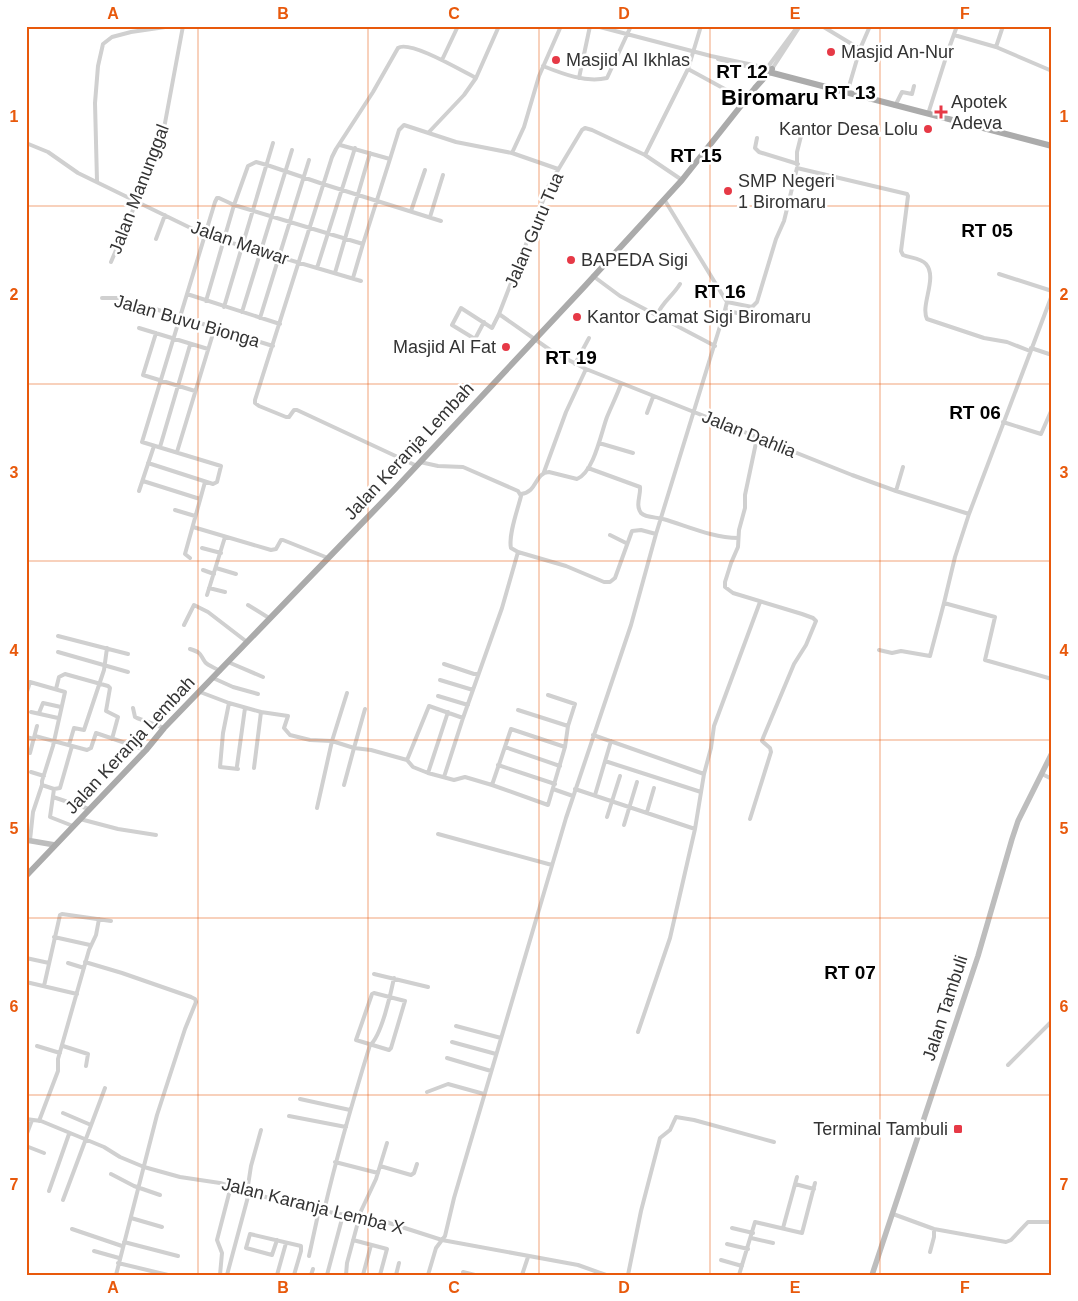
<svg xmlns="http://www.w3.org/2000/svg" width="1078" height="1301" font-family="Arial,sans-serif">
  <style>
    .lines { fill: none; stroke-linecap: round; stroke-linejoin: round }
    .street { stroke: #d0d0d0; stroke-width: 4 }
    .secondary { stroke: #bdbdbd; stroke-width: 5.5 }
    .primary { stroke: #ababab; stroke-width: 6 }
    .grid { fill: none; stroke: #e8590c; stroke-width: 1; stroke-opacity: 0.55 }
    .poi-dot { fill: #e63946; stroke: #fff; stroke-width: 2 }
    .labels { text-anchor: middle; stroke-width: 5; stroke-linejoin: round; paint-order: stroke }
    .poi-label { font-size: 18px; fill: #333; stroke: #fff; text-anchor: start }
    .street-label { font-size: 18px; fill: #333; stroke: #fff }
    .neighbourhood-label { font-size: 19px; font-weight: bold; fill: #000; stroke: #fff }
    .district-label { font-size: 22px; font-weight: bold; fill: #000; stroke: #fff }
    .neatline { fill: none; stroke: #e8590c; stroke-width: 2 }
    .grid-label { font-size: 16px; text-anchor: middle; font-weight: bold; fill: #e8590c }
  </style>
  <rect width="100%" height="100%" fill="#fff"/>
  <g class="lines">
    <!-- street -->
    <path class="street" d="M596,26l115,30 56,12 31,-42
      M822,26l38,23
      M954,35l42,12 56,24
      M996,47l7,-21
      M718,59l47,12
      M442,60l16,-34
      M543,66c20,8 43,17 64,12l24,-52
      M688,69l55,30
      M772,69l28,-43
      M579,78l11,-52
      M847,93l13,-44 10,-23
      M895,106l7,-14 10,2 2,-8
      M928,114l20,-63 9,-25
      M429,132l35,-37 12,-17
      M757,138l-2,10 4,4 39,12
      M26,143l22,9 30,21 127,62 156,46
      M512,153l12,-26 15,-51 22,-50
      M645,155l43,-86 13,-43
      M390,159l9,-29 5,-5 52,17 56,11 46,16
      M797,165v-13l4,-16
      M682,180l-37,-25 -53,-25 -7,-2 -3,2 -33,55 -50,129 54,38 33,17 266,106 44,16 73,23
      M97,181l-2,-78 3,-37 5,-22 9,-7 19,-5 41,-6
      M411,211l14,-41
      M430,217l13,-42
      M156,239l9,-24
      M111,262l35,-83 19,-56 18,-97
      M317,268l38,-120
      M335,273l35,-120
      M999,274l53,17
      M593,276l27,20 95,50
      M353,278l10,-34
      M187,294l93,30
      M1052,295l-83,219 -14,43 -11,46 51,14 -10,43 67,19
      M102,298h18l153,48
      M206,301l28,-96 129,39 27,-85 -50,-14
      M727,302l25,5 5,-5 19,-63 8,-18 13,-53 110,26 1,2 -7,55 2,4c7,3 18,3 23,9 12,14 -6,41 1,55l57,19 23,4 23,9
      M224,307l49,-164
      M725,310l12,3
      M242,312l50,-162
      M657,315c6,-14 15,-18 23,-31
      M260,318l49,-158
      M484,322l-9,17 -23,-14 9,-17 31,20 7,-14
      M139,328l69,21
      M156,333l-13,42 52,16
      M1031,348l21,7
      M575,364l14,-26
      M647,413l6,-16
      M1003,422l38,12 11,-25
      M599,443l34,10
      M160,447l30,-102
      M177,452l38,-125
      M420,462l18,4 25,1 55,24 3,5c-3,13 -13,39 -10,52l7,4 48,14 38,16h6l5,-4 17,-47 9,-1 15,4
      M148,463l65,21 4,-2 4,-16 -79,-24 73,-240 2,-4h2l15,7 14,-39 8,-4 11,3 56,19 118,37
      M417,466l-120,-56h-3l-5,7h-3l-27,-11 -4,-3v-3l77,-243 4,-8 37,-57 25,-44c12,-8 64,23 78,30l23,-52
      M588,468l52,19c1,8 -5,18 1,26 5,5 16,4 22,6 24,7 50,19 75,19
      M544,472l22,-60 20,-43
      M143,481l57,18
      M139,491l15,-45
      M896,491l7,-24
      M521,494c17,-2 13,-21 28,-22l28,7c17,-7 24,-46 30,-62 5,-12 10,-22 14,-33
      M175,510l20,6
      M193,527l78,23 5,-1 5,-9h2l45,18
      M610,535l16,8
      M202,548l19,5
      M190,558l-5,-4 20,-72
      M216,568l20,6
      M203,570l11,4
      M209,588l16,4
      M207,595l18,-58
      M248,605l21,13
      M184,625l10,-20 14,7 39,30
      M58,636l70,18
      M190,649c12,4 9,4 15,13 3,4 11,6 15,9
      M879,650l13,3 9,-2 29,5 14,-53
      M58,652l70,20
      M228,662l35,15
      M444,664l30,10h4
      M213,678l20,9 25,7
      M440,680l33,10
      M56,689l3,-12 6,-3 43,12 2,2 -4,23 12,6 -6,22
      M200,692l29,11 32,9 -7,56
      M26,695l4,-13 35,10 -12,54 -11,35v4l12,4 6,-1 12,-42
      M548,695l27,9 -7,22 -3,21 -17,58 -56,-20 19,-56 54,18
      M438,696l30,9
      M229,703l-6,30 -3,34 18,2
      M133,708l2,9 2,1 27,10
      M518,710l50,16
      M31,712l27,6
      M261,712l27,4 -4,12 6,7 20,5 22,1 15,-48
      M39,713l4,-10 18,4
      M593,735l111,39
      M35,736l52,14 4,-2 5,-15 50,17
      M26,737l8,2
      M69,745l5,-17 10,2 20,-60 3,-22
      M505,747l55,19
      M30,753l7,-27
      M407,760l22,-54 34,12 39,-110 16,-56
      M605,761l96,31
      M498,765l57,19
      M237,766l8,-58
      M31,772l13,4
      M428,773l20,-61
      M1042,774l10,5
      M444,777l19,-59
      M344,785l10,-37 17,2 36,10 6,7 15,6 26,7 11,-3 27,8
      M54,789l-4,28 23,9
      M553,789l20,7
      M575,789l120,40
      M595,795l16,-54
      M53,797l36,12
      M317,808l15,-67 22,7 11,-39
      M647,812l7,-24
      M607,817l13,-41
      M80,819l38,10 38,6
      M750,819l21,-67 -1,-4 -8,-7 1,-3 31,-74 12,-19 10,-24 -3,-3 -11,-4 -69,-21 -8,-6v-5l6,-19 7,-16 1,-17 6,-22v-13l12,-57
      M624,825l13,-43
      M438,834l114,31
      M30,840l3,-28 9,-27
      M54,937l36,8
      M26,958l23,5
      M85,962l37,11 69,24 4,2 1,3 -11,27 -28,86 -41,160
      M68,963l16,5
      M374,974l54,13
      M26,982l51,12
      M44,986l16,-71 2,-1 49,7
      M374,993l31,8 -14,47 -2,2 -33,-10 16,-46z
      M456,1026l45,12
      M638,1032l32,-94 25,-109 9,-55 7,-26 3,-22 46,-124
      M452,1042l44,12
      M37,1046l23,7
      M63,1046l25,8 -2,12
      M447,1058l44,13
      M1008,1065l44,-44
      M427,1092l21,-8 36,10
      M300,1099l50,11
      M63,1113l28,12
      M289,1116l57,11
      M26,1119l15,2 63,26 16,10 24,10 36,10 40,6 65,20 49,10 49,8 59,19 136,25 28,10
      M39,1121l19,-50v-12l31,-109 7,-15 3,-16
      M26,1136l6,-16
      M26,1146l18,7
      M335,1162l43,11
      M380,1166l31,9 3,-2 3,-9
      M111,1174l23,12 26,9
      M795,1184l19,5
      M49,1191l20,-57
      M247,1192l4,-26 10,-36
      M63,1200l42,-112
      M324,1211c13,-56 29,-111 46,-166 11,-8 21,-52 24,-67
      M893,1214l41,15 72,13 5,-2 17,-18h24
      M131,1218l31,9
      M732,1228l21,5
      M783,1228l14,-51
      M72,1229l50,17
      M751,1238l22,5
      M277,1240l-5,15 -26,-7 4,-14 51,12v5l-7,24
      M353,1240l34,9 -7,26
      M124,1242l54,14
      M727,1244l21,5
      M94,1251l25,7
      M930,1252l4,-15v-8
      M309,1256l10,-46
      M721,1260l21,6
      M118,1263l50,12
      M463,1272l12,3
      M220,1275l2,-22 -5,-13 14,-54
      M227,1275l22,-82
      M277,1275l9,-32
      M311,1275l2,-6
      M327,1275l16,-60
      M346,1275l1,-12 14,-52 15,-32 11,-36
      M363,1275l8,-30
      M396,1275l3,-12
      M428,1275l8,-27 9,-12 9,-38 112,-380 65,-193 25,-91 69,-224 2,-8 -2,-3 -61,-100
      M522,1275l6,-18
      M628,1275l13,-64 19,-73 10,-8 6,-13 18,3 80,22
      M739,1275l16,-53 47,11 13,-50"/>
    <!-- secondary -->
    <path class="secondary" d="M26,840l29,5
      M872,1275l106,-319 34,-117 6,-18 34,-68"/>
    <!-- primary -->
    <path class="primary" d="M765,71l287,75
      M26,876l120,-126 18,-22 230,-238 190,-203 98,-107 73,-92 17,-19"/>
  </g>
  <!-- grid -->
  <path class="grid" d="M198,26v1249M368,26v1249M539,26v1249M710,26v1249M880,26v1249M26,206h1026M26,384h1026M26,561h1026M26,740h1026M26,918h1026M26,1095h1026"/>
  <!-- markers -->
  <g class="poi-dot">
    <circle cx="831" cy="52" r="5"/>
    <circle cx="556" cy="60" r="5"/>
    <path d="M938.5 104.5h5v5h5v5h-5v5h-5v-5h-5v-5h5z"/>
    <circle cx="928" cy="129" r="5"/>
    <circle cx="728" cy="191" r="5"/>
    <circle cx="571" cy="260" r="5"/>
    <circle cx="577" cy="317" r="5"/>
    <circle cx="506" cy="347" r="5"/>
    <rect x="953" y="1124" width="10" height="10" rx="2.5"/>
  </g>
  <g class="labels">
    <!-- poi labels -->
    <g class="poi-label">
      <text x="841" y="58">Masjid An-Nur</text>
      <text x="566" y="66">Masjid Al Ikhlas</text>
      <text x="951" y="108">Apotek<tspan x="951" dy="21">Adeva</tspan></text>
      <text x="918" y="135" text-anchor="end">Kantor Desa Lolu</text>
      <text x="738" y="187">SMP Negeri<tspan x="738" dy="21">1 Biromaru</tspan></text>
      <text x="581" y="266">BAPEDA Sigi</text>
      <text x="587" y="323">Kantor Camat Sigi Biromaru</text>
      <text x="496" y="353" text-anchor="end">Masjid Al Fat</text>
      <text x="948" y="1135" text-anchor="end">Terminal Tambuli</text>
    </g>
    <!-- street labels -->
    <g class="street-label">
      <text transform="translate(139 189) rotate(-69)" y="6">Jalan Manunggal</text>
      <text transform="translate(534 230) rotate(-67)" y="6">Jalan Guru Tua</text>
      <text transform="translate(240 243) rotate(19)" y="6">Jalan Mawar</text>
      <text transform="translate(187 321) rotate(16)" y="6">Jalan Buvu Bionga</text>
      <text transform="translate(749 434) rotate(22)" y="6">Jalan Dahlia</text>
      <text transform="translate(409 451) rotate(-47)" y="6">Jalan Keranja Lembah</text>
      <text transform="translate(130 745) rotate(-47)" y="6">Jalan Keranja Lembah</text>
      <text transform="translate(945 1008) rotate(-72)" y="6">Jalan Tambuli</text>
      <text transform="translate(313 1206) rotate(14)" y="6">Jalan Karanja Lemba X</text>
    </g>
    <!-- neighbourhood labels -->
    <g class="neighbourhood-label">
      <text x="742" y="78">RT 12</text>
      <text x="850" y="99">RT 13</text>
      <text x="696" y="162">RT 15</text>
      <text x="987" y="237">RT 05</text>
      <text x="720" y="298">RT 16</text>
      <text x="571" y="364">RT 19</text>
      <text x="975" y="419">RT 06</text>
      <text x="850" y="979">RT 07</text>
    </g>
    <!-- district labels -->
    <g class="district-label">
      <text x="770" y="105">Biromaru</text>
    </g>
  </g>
  <!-- border -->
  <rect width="1078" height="1301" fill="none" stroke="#ffffff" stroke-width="55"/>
  <rect x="28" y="28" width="1022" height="1246" class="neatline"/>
  <g class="grid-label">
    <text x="113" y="19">A</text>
    <text x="283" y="19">B</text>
    <text x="454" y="19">C</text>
    <text x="624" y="19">D</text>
    <text x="795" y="19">E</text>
    <text x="965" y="19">F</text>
    <text x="14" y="122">1</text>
    <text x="1064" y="122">1</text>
    <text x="14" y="300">2</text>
    <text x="1064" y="300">2</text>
    <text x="14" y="478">3</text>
    <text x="1064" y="478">3</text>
    <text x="14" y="656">4</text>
    <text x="1064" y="656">4</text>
    <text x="14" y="834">5</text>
    <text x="1064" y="834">5</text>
    <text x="14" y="1012">6</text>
    <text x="1064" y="1012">6</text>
    <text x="14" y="1190">7</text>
    <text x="1064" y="1190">7</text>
    <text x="113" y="1293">A</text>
    <text x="283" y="1293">B</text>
    <text x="454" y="1293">C</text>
    <text x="624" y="1293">D</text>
    <text x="795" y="1293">E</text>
    <text x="965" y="1293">F</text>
  </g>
</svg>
